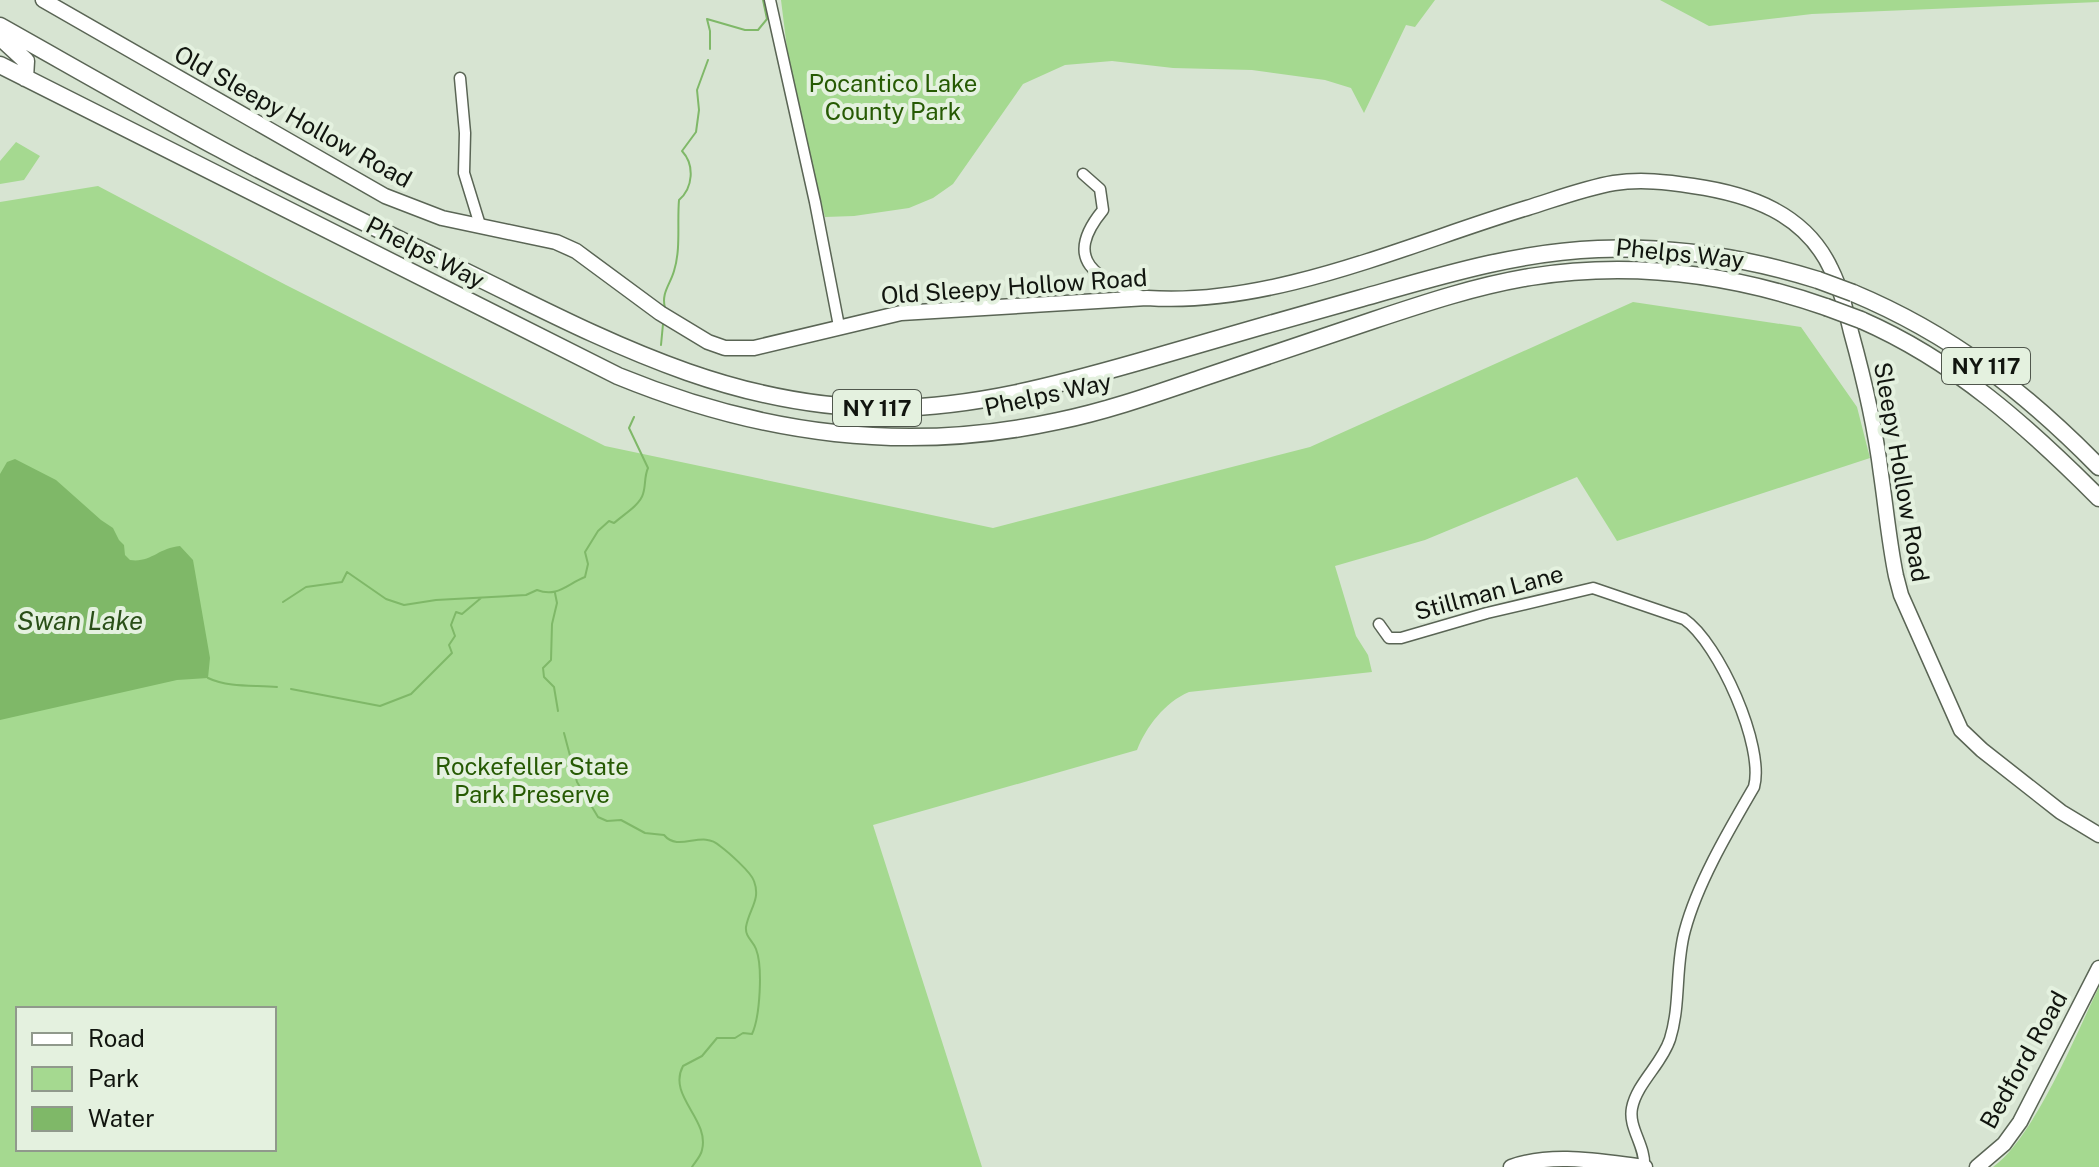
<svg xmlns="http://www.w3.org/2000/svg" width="2099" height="1167" font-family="'Public Sans',sans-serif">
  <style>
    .green { fill: #a5d990; fill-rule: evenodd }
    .water { fill: #7fb868 }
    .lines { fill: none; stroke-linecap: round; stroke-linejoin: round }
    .stream { stroke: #7fb868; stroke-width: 2 }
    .street-casing { stroke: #5a6555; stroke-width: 13 }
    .secondary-casing { stroke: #5a6555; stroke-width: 17 }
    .primary-casing { stroke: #5a6555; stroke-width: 19 }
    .street { stroke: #fff; stroke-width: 10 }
    .secondary { stroke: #fff; stroke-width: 14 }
    .primary { stroke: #fff; stroke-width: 16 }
    .primary-bridge-casing { stroke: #5a6555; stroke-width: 19; stroke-linecap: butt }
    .primary-bridge { stroke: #fff; stroke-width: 16 }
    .labels { text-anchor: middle; stroke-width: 8; stroke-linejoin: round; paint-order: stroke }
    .shield { fill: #e4f1df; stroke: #50574d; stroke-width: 2 }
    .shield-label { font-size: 22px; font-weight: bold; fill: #11150f }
    .park-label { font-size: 24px; fill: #265a03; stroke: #e4f1df }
    .street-label { font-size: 24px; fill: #11150f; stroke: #e4f1df }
    .water-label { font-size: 26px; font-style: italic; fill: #2a4f18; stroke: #e4f1df }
  </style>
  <rect width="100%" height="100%" fill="#d7e4d2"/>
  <!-- green -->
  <path class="green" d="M781,0h654l-20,27 -9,-2 -42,88 -13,-25 -26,-8 -73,-10 -79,-2 -61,-7 -47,4 -42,19 -70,100 -20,14 -24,10 -55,8 -29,1 -31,-112z
    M1660,0h439v2l-287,12 -103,12z
    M16,142l24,14 -16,24 -24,4v-23z
    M98,186l188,99 319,161 388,82 317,-81 323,-145 168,25 56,80 13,51 -253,83 -40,-64 -152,63 -90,26 21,70 12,19 4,17 -183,20c-24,10 -43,35 -52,58l-264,75 109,342h-982v-965zM18,1009h256v140h-256z
    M2099,987v180h-106c42,-31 82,-131 106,-180z"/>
  <!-- water -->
  <path class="water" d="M15,459l41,21 45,40 12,8 6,12 5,5 1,10 5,5c21,3 28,-12 50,-14l13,14 17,98 -2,20 -31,2 -177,40v-246l7,-12z"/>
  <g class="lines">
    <!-- stream -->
    <path class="stream" d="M710,49v-18l-3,-12 38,11h13l9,-11 -4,-19
      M665,308c-4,-15 5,-23 9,-37 7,-22 3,-48 5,-71 14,-12 16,-35 3,-49l14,-19 3,-22 -2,-20 11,-30
      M661,345l2,-21
      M555,593l2,10 -5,21 -1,36 -8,8 1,9 10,10 4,24
      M283,602l23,-15 36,-5 5,-10 39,27 18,6 32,-5 90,-5 11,-5c20,8 30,-6 48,-13l3,-13 -3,-12 13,-21 11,-10 5,2c9,-8 26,-18 29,-29 3,-9 1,-17 5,-26l-19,-40 5,-11
      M208,678c21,10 46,7 69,9
      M291,689l89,17 31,-12 41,-41 -3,-8 6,-9 -4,-11 5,-13 6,2 19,-16
      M564,733l13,49 21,35 9,4 14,-1 24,13 19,2c15,18 38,-6 56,11 8,6 31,26 34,35 7,19 -5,28 -8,46 -1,10 7,14 10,22 7,18 4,68 -4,85l-9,-1 -8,5h-18l-15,18 -19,10c-16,30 27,53 19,84 -1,6 -7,12 -10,17"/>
    <defs>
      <path id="street" d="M770,0l45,202 24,124
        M460,78l5,55 -1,40 16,52
        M1083,174l17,15 3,21c-42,51 -6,68 40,87
        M1379,624l10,14h12l86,-25 106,-25 91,31c35,24 81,128 70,168 -25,43 -56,95 -69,143 -10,35 -4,74 -15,109 -8,25 -33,44 -38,69 -4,20 14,38 12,59"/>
      <path id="secondary" d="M43,0l342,196 57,22 114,24 20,9 84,62 48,29 17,6h29l147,-35 246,-15c125,9 261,-54 380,-90 29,-9 58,-20 87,-25 27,-4 53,-1 79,3 56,8 112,27 138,83 10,20 15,42 20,63 13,47 24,94 30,142 5,34 8,68 15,102l5,19 60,135 21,20 79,62 38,23
        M1511,1167c42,-15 91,-5 134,0
        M1977,1167l27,-23 16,-22 79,-154"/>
      <path id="primary" d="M0,26c73,41 146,83 220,123 77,42 156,79 234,117 142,69 274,144 437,142 85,-1 166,-23 247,-46 75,-22 149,-43 224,-64 78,-22 155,-46 236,-49 75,-3 149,9 220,31
        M0,37l26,24 -1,17
        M0,65l618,311c144,59 288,78 440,45 49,-10 97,-27 144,-43 57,-19 114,-38 172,-58 51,-17 102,-34 156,-43 100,-16 201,-3 296,30
        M1853,293c98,41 171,98 246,174
        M1861,320c94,41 166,106 238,178"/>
    </defs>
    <!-- street casing -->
    <use href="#street" class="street-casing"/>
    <!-- secondary casing -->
    <use href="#secondary" class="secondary-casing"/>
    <!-- primary casing -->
    <use href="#primary" class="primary-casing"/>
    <!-- street -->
    <use href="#street" class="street"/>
    <!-- secondary -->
    <use href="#secondary" class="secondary"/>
    <!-- primary -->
    <use href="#primary" class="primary"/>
    <defs>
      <path id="primary-bridge" d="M1818,280l35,13
        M1826,307l35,13"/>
    </defs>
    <!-- primary-bridge casing -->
    <use href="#primary-bridge" class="primary-bridge-casing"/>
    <!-- primary-bridge -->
    <use href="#primary-bridge" class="primary-bridge"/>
  </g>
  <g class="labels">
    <!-- shield labels -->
    <g class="shield">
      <rect x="1942" y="348" width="88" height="36" rx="6"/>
      <rect x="833" y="390" width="88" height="36" rx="6"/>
    </g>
    <g class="shield-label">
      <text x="1986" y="374">NY 117</text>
      <text x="877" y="416">NY 117</text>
    </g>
    <!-- park labels -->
    <g class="park-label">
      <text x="893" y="92">Pocantico Lake<tspan x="893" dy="28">County Park</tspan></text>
      <text x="532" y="775">Rockefeller State<tspan x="532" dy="28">Park Preserve</tspan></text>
    </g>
    <!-- street labels -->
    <g class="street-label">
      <text transform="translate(293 117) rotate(29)" y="8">Old Sleepy Hollow Road</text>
      <text transform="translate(425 253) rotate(27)" y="8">Phelps Way</text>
      <text transform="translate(1680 254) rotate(6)" y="8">Phelps Way</text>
      <text transform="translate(1014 287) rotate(-4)" y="8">Old Sleepy Hollow Road</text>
      <text transform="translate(1048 395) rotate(-12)" y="8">Phelps Way</text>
      <text transform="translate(1901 472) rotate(80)" y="8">Sleepy Hollow Road</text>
      <text transform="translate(1489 593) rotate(-15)" y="8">Stillman Lane</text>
      <text transform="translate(2024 1060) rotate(-61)" y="8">Bedford Road</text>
    </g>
    <!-- water labels -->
    <g class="water-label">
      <text x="80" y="630">Swan Lake</text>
    </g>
  </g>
  <!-- legend -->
  <rect x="16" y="1007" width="260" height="144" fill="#e4f1df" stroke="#90998c" stroke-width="2"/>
  <rect x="32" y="1033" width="40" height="12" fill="#ffffff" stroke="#90998c" stroke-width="2"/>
  <text x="88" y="1047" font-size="24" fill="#11150f">Road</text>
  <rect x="32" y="1067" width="40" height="24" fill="#a5d990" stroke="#90998c" stroke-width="2"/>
  <text x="88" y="1087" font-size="24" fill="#11150f">Park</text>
  <rect x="32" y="1107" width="40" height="24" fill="#7fb868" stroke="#90998c" stroke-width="2"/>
  <text x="88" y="1127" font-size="24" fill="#11150f">Water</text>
</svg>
